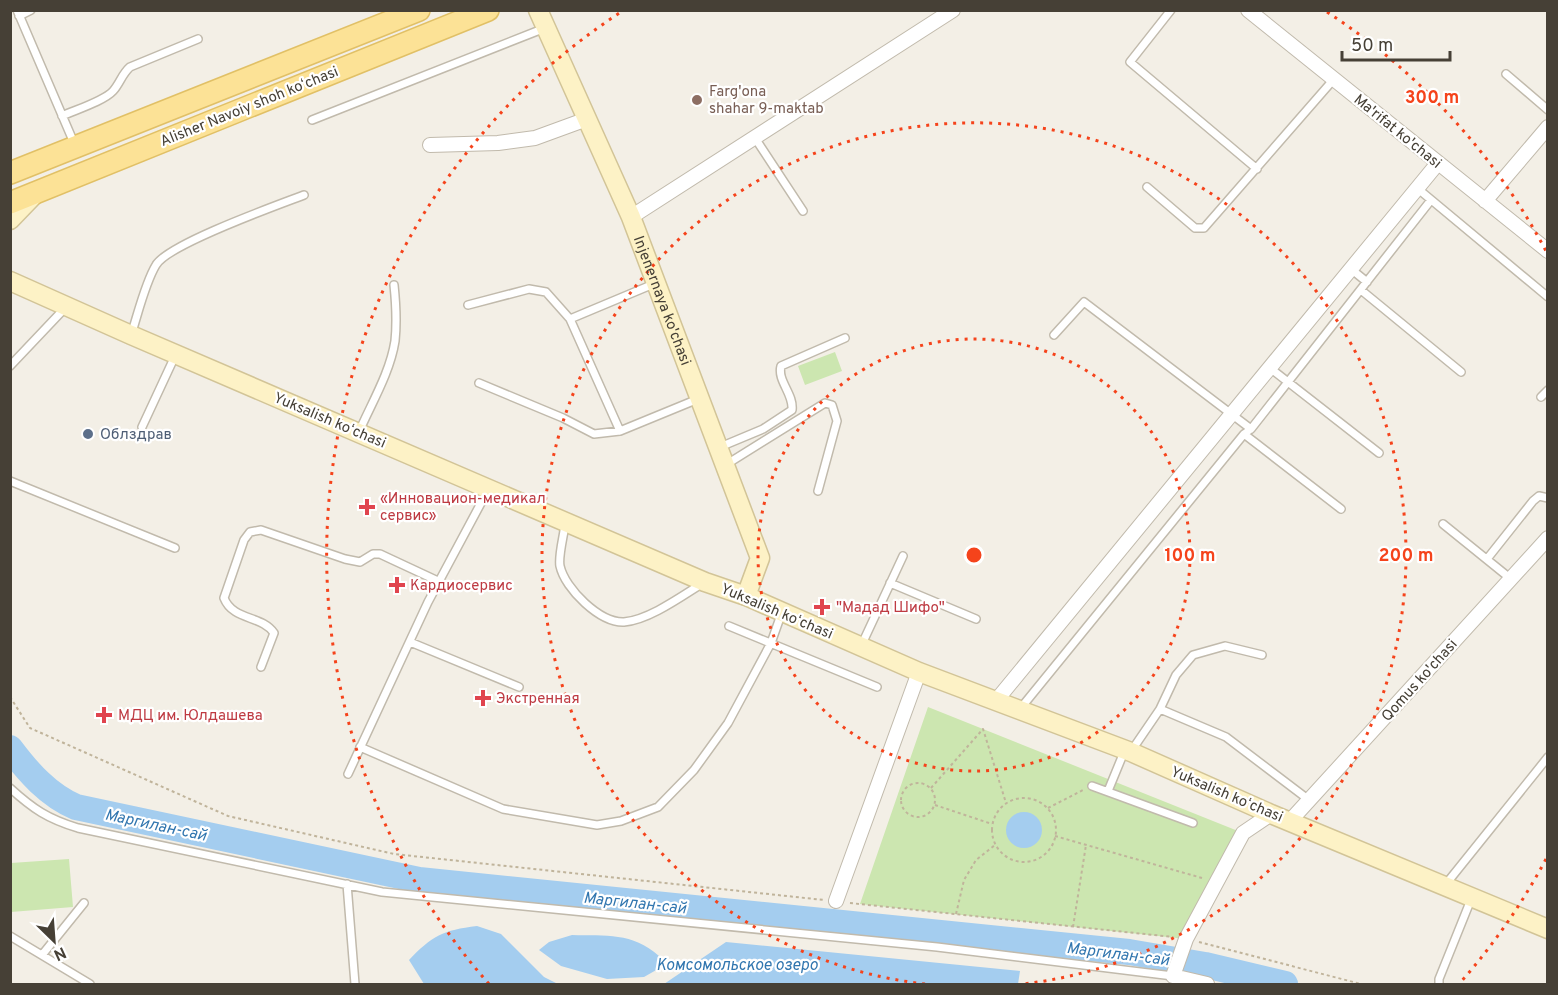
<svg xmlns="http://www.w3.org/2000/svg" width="1558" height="995" font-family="Overpass,sans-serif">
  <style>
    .green { fill: #cce6b0 }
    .water { fill: #a4cdef }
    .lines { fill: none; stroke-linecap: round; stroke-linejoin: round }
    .river { stroke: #a4cdef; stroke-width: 26 }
    .lane-casing { stroke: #c1baac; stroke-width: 10 }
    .street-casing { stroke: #c1baac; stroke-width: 16 }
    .secondary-casing { stroke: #d2c497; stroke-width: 21 }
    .primary-casing { stroke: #e1c066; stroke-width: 24 }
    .path { stroke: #c0b49b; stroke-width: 2; stroke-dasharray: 3 3; stroke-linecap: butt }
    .lane { stroke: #fff; stroke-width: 7 }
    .street { stroke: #fff; stroke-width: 14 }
    .secondary { stroke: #fdf2c6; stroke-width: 18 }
    .primary { stroke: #fce296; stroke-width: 21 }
    .ring { fill: none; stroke: #f5431b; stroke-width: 3; stroke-dasharray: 3 6 }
    .education-dot { fill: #8d6e63; stroke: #fff; stroke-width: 2 }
    .service-dot { fill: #5c6f8a; stroke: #fff; stroke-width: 2 }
    .health-dot { fill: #e0444e; stroke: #fff; stroke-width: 2 }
    .labels { text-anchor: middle; stroke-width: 4.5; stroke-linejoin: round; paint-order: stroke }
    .education-label { font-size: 15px; fill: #785e54; stroke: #fff; text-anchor: start }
    .street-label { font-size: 15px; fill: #464036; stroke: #fff }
    .service-label { font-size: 15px; fill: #4e5e75; stroke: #fff; text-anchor: start }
    .health-label { font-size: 15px; fill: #be3a42; stroke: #fff; text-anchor: start }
    .water-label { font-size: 16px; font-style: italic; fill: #3176af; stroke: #fff }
    .centre { fill: #f5431b; stroke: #fff; stroke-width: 3 }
    .ring-label { font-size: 18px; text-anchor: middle; font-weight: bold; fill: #f5431b; stroke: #fff; stroke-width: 4.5; stroke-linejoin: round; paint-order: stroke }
  </style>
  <rect width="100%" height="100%" fill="#f3efe6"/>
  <!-- green -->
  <path class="green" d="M835,352l7,19 -37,14 -7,-19z
    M928,707l315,126 -57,106 -326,-35z
    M69,859l4,48 -62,5v-49z"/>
  <!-- water -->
  <path class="water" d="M1006 830a18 18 0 1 1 36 0a18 18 0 1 1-36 0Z
    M477,926l24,8 43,43 14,7h-134l-15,-24c23,-24 34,-30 68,-34z
    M572,935c34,1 60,-3 87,21l-1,13 -14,8 -37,2 -46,-13 -22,-16 10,-8z
    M726,942l294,29 -2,13h-354z"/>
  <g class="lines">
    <!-- river -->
    <path class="river" d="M10,748c18,24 38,47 66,59l343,73 710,72 76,13 80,19"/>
    <defs>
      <path id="lane" d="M17,10l57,133
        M1171,10l-41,52 127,107
        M19,16l12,-6
        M1506,74l42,36
        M62,116c13,-6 42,-15 51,-25 7,-8 9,-17 17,-24l68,-28
        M312,120l233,-92
        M755,138l48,73
        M1147,187l48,41h9l130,-149
        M1417,188l131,109
        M1351,269l16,13
        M1361,290l100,82
        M468,305l61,-16 17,3 24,27 50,112
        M570,319l86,-36
        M131,335c7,-21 14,-52 25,-70 12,-21 122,-60 148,-70
        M1054,335l30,-33 167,127 180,-229
        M10,366l55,-58
        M1270,368l109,85
        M479,383l84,35 31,16 26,-3 78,-32
        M1541,397l7,-7
        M142,427l33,-71
        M359,432c12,-28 31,-59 36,-91 2,-19 1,-37 -1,-56
        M1244,434l97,75
        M720,447l43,-18 29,-19c2,-16 -15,-29 -11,-44l64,-28
        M727,464l98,-61 7,2 5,16 -19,70
        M10,481l165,67
        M565,524c-1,11 -7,32 -5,42 5,23 40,57 64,56 25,-2 58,-26 79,-39
        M1443,524l68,55
        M1487,559l46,-58 6,-5 9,2
        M890,583l86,36
        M729,626l148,61
        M410,642l109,45
        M862,644l41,-88
        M261,667l13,-34c-12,-18 -41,-12 -50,-35l20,-58 6,-8 11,-2 84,29 15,3 13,-8h7l60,28
        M1020,709l224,-275 7,-5
        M1160,709l16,-34 17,-20 32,-9 37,9
        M360,747l143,62 94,16 24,-4 37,-14 36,-37 34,-47 43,-80 11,-31
        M1132,750l28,-41 66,28 83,63
        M348,774l80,-172 60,-112
        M1092,786l101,37
        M10,788c23,21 38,31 68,40l304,64 555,55 236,29
        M1108,791l16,-39
        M347,884l8,100
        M1446,884l102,-127
        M10,936l80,48
        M42,955l42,-52
        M1439,984v-5l33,-82"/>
      <path id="street" d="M1248,10l300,241
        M430,145l68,-2 37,-5 52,-19
        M1485,201l63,-74
        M631,217l322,-207
        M995,702l443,-539
        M1290,821l258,-283
        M836,901l83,-229
        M1207,984l-34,-8 13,-37 57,-106 28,-19"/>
      <g id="secondary">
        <path id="s1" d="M538,10l93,207 129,341 -14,38"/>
        <path d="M10,220l26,-27"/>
        <path d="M10,281l121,54 574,247 41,14 173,76 212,80 140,62 277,115"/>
      </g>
      <path id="primary" d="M10,173l409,-163
        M10,203l478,-193"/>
    </defs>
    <!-- lane casing -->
    <use href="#lane" class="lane-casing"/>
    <!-- street casing -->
    <use href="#street" class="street-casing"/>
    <!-- secondary casing -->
    <use href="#secondary" class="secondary-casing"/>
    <!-- primary casing -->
    <use href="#primary" class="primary-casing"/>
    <!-- path -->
    <path class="path" d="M10,697l20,31 198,88 166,38 430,46
      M901 800a17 17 0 1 1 34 0a17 17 0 1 1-34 0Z
      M931,788l52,-59 23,74
      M992 830a32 32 0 1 1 64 0a32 32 0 1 1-64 0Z
      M935,805l57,19
      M1048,808l35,-18
      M1055,836l147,42
      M850,903l323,34
      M956,914l8,-34 12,-20 19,-15
      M1073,927l13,-82
      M1199,942l162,42"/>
    <!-- lane -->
    <use href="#lane" class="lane"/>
    <!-- street -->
    <use href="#street" class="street"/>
    <!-- secondary -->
    <use href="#secondary" class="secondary"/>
    <!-- primary -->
    <use href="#primary" class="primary"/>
  </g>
  <!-- distance rings -->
  <g class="ring">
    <circle cx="974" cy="555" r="216"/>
    <path d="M925 984A432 432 0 1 1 1023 984"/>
    <path d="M1546 859A648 648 0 0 1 1459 984M489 984A648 648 0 0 1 621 12M1327 12A648 648 0 0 1 1546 251"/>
  </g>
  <!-- markers -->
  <circle class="education-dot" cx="697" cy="100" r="6"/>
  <circle class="service-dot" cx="88" cy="434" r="6"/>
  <g class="health-dot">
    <path d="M364 498h6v6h6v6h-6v6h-6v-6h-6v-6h6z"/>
    <path d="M394 576h6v6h6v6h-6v6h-6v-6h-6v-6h6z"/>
    <path d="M819 598h6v6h6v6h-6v6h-6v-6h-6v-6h6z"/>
    <path d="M480 689h6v6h6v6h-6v6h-6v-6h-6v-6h6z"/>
    <path d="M101 706h6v6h6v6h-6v6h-6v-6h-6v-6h6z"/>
  </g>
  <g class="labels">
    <!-- education labels -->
    <g class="education-label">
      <text x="709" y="96">Farg'ona<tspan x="709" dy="17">shahar 9-maktab</tspan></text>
    </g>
    <!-- street labels -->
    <g class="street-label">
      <text transform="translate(249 106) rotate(-22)" y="5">Alisher Navoiy shoh koʻchasi</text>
      <text transform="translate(1398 131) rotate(39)" y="5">Ma'rifat ko'chasi</text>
      <text dy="5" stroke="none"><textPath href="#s1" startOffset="316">Injenernaya ko'chasi</textPath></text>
      <text transform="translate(330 420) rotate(23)" y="5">Yuksalish koʻchasi</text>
      <text transform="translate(777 611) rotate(23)" y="5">Yuksalish koʻchasi</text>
      <text transform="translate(1419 680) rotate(-48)" y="5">Qomus ko'chasi</text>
      <text transform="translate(1227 794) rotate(23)" y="5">Yuksalish koʻchasi</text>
    </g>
    <!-- service labels -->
    <g class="service-label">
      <text x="100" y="439">Облздрав</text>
    </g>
    <!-- health labels -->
    <g class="health-label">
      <text x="380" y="503">«Инновацион-медикал<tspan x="380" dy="17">сервис»</tspan></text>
      <text x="410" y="590">Кардиосервис</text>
      <text x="836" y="612">"Мадад Шифо"</text>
      <text x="496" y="703">Экстренная</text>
      <text x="118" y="720">МДЦ им. Юлдашева</text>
    </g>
    <!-- water labels -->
    <g class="water-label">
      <text transform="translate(156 824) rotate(12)" y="6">Маргилан-сай</text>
      <text transform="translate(635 902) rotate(6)" y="6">Маргилан-сай</text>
      <text transform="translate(1118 953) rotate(7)" y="6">Маргилан-сай</text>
      <text x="737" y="970">Комсомольское озеро</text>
    </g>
  </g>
  <circle cx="974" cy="555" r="9" class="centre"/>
  <g class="ring-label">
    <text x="1432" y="103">300 m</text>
    <text x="1190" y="561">100 m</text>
    <text x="1406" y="561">200 m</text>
  </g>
  <!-- border -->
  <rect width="1558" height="995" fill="none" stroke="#464036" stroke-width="24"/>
  <!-- north arrow -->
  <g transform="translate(54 941) rotate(155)" stroke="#ffffff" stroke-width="4.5" paint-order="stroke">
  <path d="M0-4.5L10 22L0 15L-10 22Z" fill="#464036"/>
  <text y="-9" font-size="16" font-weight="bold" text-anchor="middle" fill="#464036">N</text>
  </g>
  <!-- scale -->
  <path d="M1342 51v9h108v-9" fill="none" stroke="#464036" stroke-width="3"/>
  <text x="1351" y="51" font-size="18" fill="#464036" stroke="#ffffff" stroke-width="4.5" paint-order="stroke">50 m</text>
</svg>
